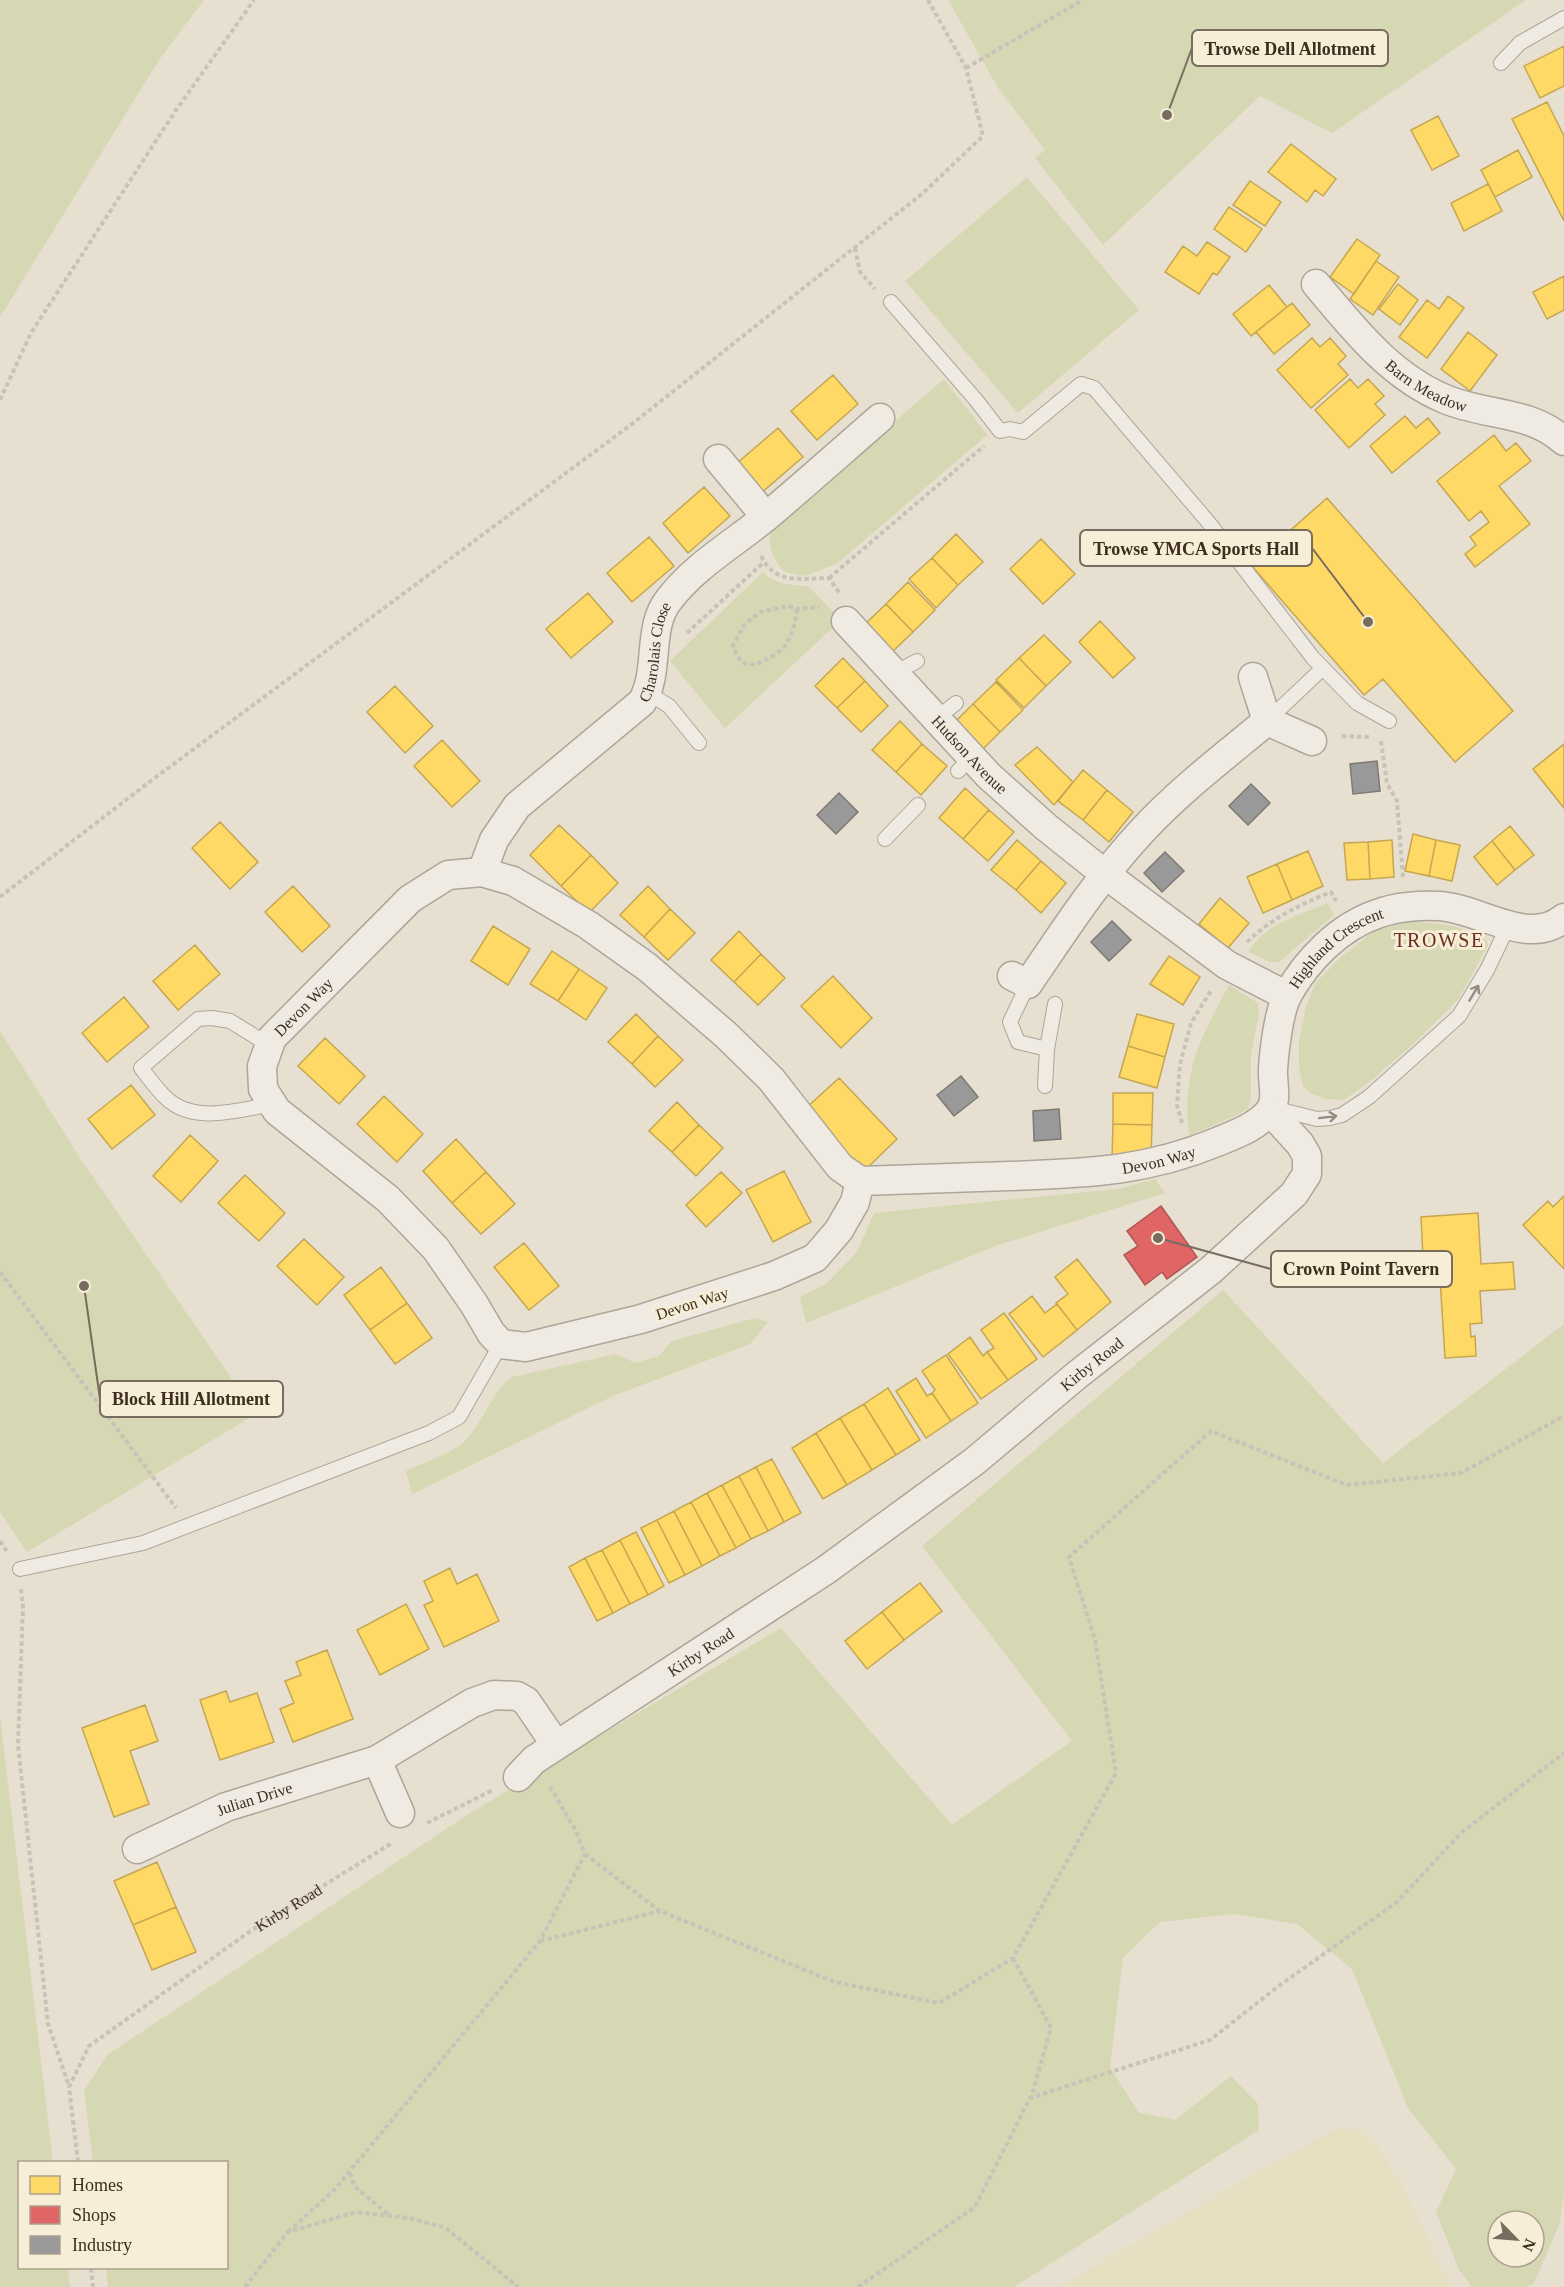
<svg xmlns="http://www.w3.org/2000/svg" width="1564" height="2287" font-family="Georgia,serif">
  <style>
    .farmland { fill: #e6dfc2 }
    .green { fill: #d6d7b3; fill-rule: evenodd }
    .homes { fill: #ffd966; stroke: #c5a651; stroke-width: 1.5 }
    .shops { fill: #e06666; stroke: #af5551; stroke-width: 1.5 }
    .industry { fill: #999; stroke: #7d7975; stroke-width: 1.5 }
    .lines { fill: none; stroke-linecap: round; stroke-linejoin: round }
    .service-casing { stroke: #ada599; stroke-width: 16 }
    .minor-casing { stroke: #ada599; stroke-width: 31 }
    .path { stroke: #c8c2b9; stroke-width: 4; stroke-dasharray: 4.5 3; stroke-linecap: butt }
    .service { stroke: #efebe3; stroke-width: 14 }
    .minor { stroke: #efebe3; stroke-width: 28 }
    .oneway { stroke: #968c82 }
    .labels { text-anchor: middle; stroke-width: 6; stroke-linejoin: round; paint-order: stroke }
    .street-label { font-size: 16px; fill: #3d2e20; stroke: #f7eed8 }
    .quarter-label { font-size: 20px; letter-spacing: 1.5px; fill: #6b2e1e; stroke: #f7eed8 }
    .leader { fill: none; stroke: #786c5e; stroke-width: 2 }
    .callout-dot { fill: #786c5e; stroke: #f7eed8; stroke-width: 2 }
    .callout { fill: #f7eed8; stroke: #786c5e; stroke-width: 2 }
    .callout-label { font-size: 18px; text-anchor: middle; font-weight: bold; fill: #3d2e20 }
  </style>
  <rect width="100%" height="100%" fill="#e7e0d1"/>
  <!-- farmland -->
  <path class="farmland" d="M1338,2128l24,3 15,14 27,44 40,84 11,14h-397l204,-118z"/>
  <!-- green -->
  <path class="green" d="M0,0h204l-45,60 -159,257z
    M948,0h578l-194,133 -72,-37 -157,149 -68,-87 10,-8 -47,-62z
    M1027,177l112,133 -121,103 -113,-132z
    M944,379l43,56 -149,128 -33,13 -21,-4c-11,-14 -19,-27 -11,-45z
    M763,572c11,13 29,13 45,14l33,34 -116,108 -55,-67z
    M1327,903l7,12 -55,47h-9l-21,-10c13,-27 53,-38 78,-49z
    M1414,921l40,5 31,12 3,7 -30,55 -48,47 -41,35 -25,18 -17,-1 -15,-5 -9,-8 -4,-19v-25l7,-36 10,-24 25,-25 34,-27z
    M1229,985l29,18 1,11 -8,40v44l-3,10 -7,5 -52,23c-7,-65 10,-95 40,-151z
    M0,1031l80,127 176,256 -229,138 -27,-40z
    M1155,1179l10,14 -167,52 -192,78 -6,-26 26,-13 31,-32 17,-39 244,-24z
    M1223,1290l160,173 181,-139v868l-4,31 -26,60 -8,4h-54l-13,-17 -23,-58 20,-43 -48,-61 -56,-139 -55,-45 -63,-10 -74,8 -37,36 -13,109 28,45 37,8 56,-44 27,28 1,26 -245,157h-906l-2,-19h120v-106h-133l-9,-71 23,-36 363,-242 311,-185 171,197 120,-84 -150,-195zM1498,2221h36v36h-36z
    M755,1318l13,4 -18,22 -137,52 -201,98 -6,-23c15,-7 48,-19 59,-30 17,-17 28,-51 47,-64l104,-23 19,9 24,-7 13,-15z
    M0,1716l53,446h-33v106h48l2,19h-70z"/>
  <!-- homes -->
  <path class="homes" d="M1564,46v40l-24,12 -16,-32z
    M1547,102l17,34v85l-52,-102z
    M1438,116l21,40 -27,14 -21,-40z
    M1291,144l45,35 -13,17 -8,-6 -8,12 -39,-30z
    M1518,150l14,27 -37,20 -14,-27z
    M1250,181l31,21 -16,24 -32,-21z
    M1488,184l14,27 -38,20 -13,-28z
    M1229,207l33,22 -16,23 -32,-23z
    M1357,239l23,16 -26,39 -24,-17z
    M1207,242l23,15 -13,18 -4,-2 -14,21 -34,-22 18,-26 14,10z
    M1376,261l23,16 -26,38 -23,-16z
    M1564,276v34l-17,9 -14,-27z
    M1398,284l20,16 -18,25 -21,-16z
    M1269,285l18,22 -36,29 -18,-22z
    M1448,296l16,12 -37,50 -28,-21 28,-37 12,9z
    M1292,303l18,22 -36,29 -18,-22z
    M1468,332l29,23 -27,36 -29,-22z
    M1312,338l8,9 10,-9 16,18 -8,8 10,11 -37,33 -34,-38z
    M833,375l25,29 -41,36 -26,-29z
    M1350,379l8,9 10,-9 16,17 -9,8 10,11 -36,33 -34,-38z
    M1405,416l11,12 12,-10 12,15 -48,40 -22,-27z
    M778,428l25,29 -42,36 -25,-29z
    M1494,435l12,16 10,-8 15,18 -32,25 31,38 -55,43 -10,-13 11,-9 -6,-8 19,-15 -8,-11 -12,10 -32,-40z
    M704,487l26,29 -42,37 -25,-30z
    M1327,498l186,213 -58,51 -72,-83 -19,16 -113,-130z
    M956,534l27,28 -25,23 -26,-27z
    M649,537l25,29 -42,36 -25,-29z
    M1041,539l34,35 -32,30 -33,-35z
    M932,558l26,27 -22,23 -27,-29z
    M908,582l27,28 -22,22 -27,-28z
    M588,593l25,29 -42,36 -25,-29z
    M886,604l27,28 -23,22 -27,-28z
    M1100,621l35,37 -22,20 -34,-36z
    M1044,635l27,27 -25,24 -27,-28z
    M843,658l22,23 -28,27 -22,-22z
    M1019,658l27,28 -22,22 -28,-28z
    M865,681l23,25 -27,26 -24,-24z
    M996,682l27,28 -23,22 -27,-28z
    M395,686l38,40 -28,27 -38,-41z
    M973,704l27,28 -22,22 -27,-28z
    M900,721l22,23 -26,28 -24,-22z
    M442,740l38,41 -28,26 -38,-41z
    M922,744l25,22 -26,29 -25,-23z
    M1564,744v64l-31,-39z
    M1037,747l36,35 -19,23 -39,-40z
    M1083,770l24,20 -24,30 -25,-19z
    M965,788l24,22 -26,29 -24,-21z
    M1107,790l26,22 -24,30 -26,-22z
    M989,810l25,22 -26,29 -25,-22z
    M220,822l38,40 -28,27 -38,-41z
    M559,825l32,30 -30,31 -31,-31z
    M1510,826l24,29 -19,15 -23,-29z
    M1413,834l23,6 -7,36 -24,-5z
    M1017,840l24,21 -25,29 -25,-20z
    M1392,840l2,37 -24,2 -2,-37z
    M1436,840l24,5 -8,36 -23,-5z
    M1492,841l23,29 -18,15 -23,-28z
    M1368,842l2,37 -23,1 -3,-37z
    M1308,851l15,35 -31,14 -15,-36z
    M591,855l27,28 -29,30 -28,-27z
    M1041,861l25,22 -25,30 -25,-23z
    M1277,864l15,36 -29,13 -16,-36z
    M293,886l37,40 -28,26 -37,-40z
    M648,886l22,23 -26,28 -24,-22z
    M1220,898l29,25 -21,25 -29,-24z
    M670,909l25,24 -27,27 -24,-23z
    M493,926l37,23 -22,36 -37,-24z
    M739,931l22,23 -27,28 -23,-22z
    M195,945l25,29 -42,36 -25,-29z
    M552,951l27,18 -21,32 -28,-17z
    M761,954l24,24 -27,27 -24,-23z
    M1169,956l31,21 -17,28 -33,-21z
    M579,969l28,19 -21,32 -28,-19z
    M833,976l39,42 -31,30 -40,-42z
    M124,997l25,30 -42,35 -25,-29z
    M636,1014l22,22 -26,28 -24,-22z
    M1137,1014l37,10 -9,33 -37,-11z
    M658,1036l25,24 -28,27 -23,-23z
    M325,1038l40,38 -26,28 -41,-38z
    M1128,1046l37,11 -8,31 -38,-11z
    M839,1078l58,61 -33,32 -59,-62z
    M131,1085l24,30 -43,34 -24,-30z
    M1113,1093h40l-1,32 -39,-1z
    M384,1096l39,38 -26,28 -40,-38z
    M677,1102l22,23 -27,27 -23,-21z
    M1113,1124l39,1 -1,34 -39,-1z
    M699,1125l24,23 -27,28 -24,-24z
    M190,1135l28,26 -37,41 -28,-26z
    M456,1139l30,33 -34,31 -29,-32z
    M784,1171l27,51 -38,20 -27,-52z
    M486,1172l29,32 -34,30 -29,-31z
    M721,1172l21,21 -36,34 -20,-22z
    M245,1175l40,38 -26,28 -41,-38z
    M1564,1196v73l-41,-44 25,-24 5,6z
    M1478,1213l3,51 32,-2 2,27 -35,2 2,32 -12,1 1,13 4,-1 1,20 -31,2 -5,-80 -16,1 -3,-62z
    M304,1239l40,38 -27,28 -40,-39z
    M524,1243l35,43 -30,24 -35,-43z
    M1077,1259l34,43 -34,28 -21,-27 12,-9 -13,-17z
    M381,1267l26,36 -37,27 -26,-35z
    M1032,1296l13,17 12,-9 20,26 -34,27 -34,-43z
    M407,1303l25,35 -37,26 -25,-34z
    M1004,1313l33,46 -29,21 -21,-28 7,-4 -13,-18z
    M970,1337l13,19 4,-4 21,28 -27,19 -33,-45z
    M946,1355l32,48 -27,18 -19,-28 3,-3 -13,-19z
    M916,1378l11,18 5,-3 19,28 -25,17 -30,-47z
    M888,1388l32,52 -24,15 -32,-51z
    M864,1404l32,51 -24,15 -32,-52z
    M840,1418l32,52 -25,15 -31,-52z
    M816,1433l31,52 -24,14 -31,-51z
    M772,1459l29,54 -17,9 -28,-55z
    M756,1467l28,55 -16,9 -29,-55z
    M739,1476l29,55 -17,8 -29,-54z
    M722,1485l29,54 -15,9 -29,-55z
    M707,1493l29,55 -16,8 -29,-54z
    M691,1502l29,54 -18,10 -28,-55z
    M674,1511l28,55 -17,9 -28,-55z
    M657,1520l28,55 -16,8 -28,-55z
    M636,1532l28,54 -16,9 -28,-55z
    M620,1540l28,55 -18,9 -28,-54z
    M602,1550l28,54 -17,9 -28,-55z
    M585,1558l28,55 -16,8 -28,-54z
    M450,1568l7,16 20,-10 22,47 -55,26 -20,-42 9,-4 -9,-20z
    M920,1583l22,28 -38,29 -22,-28z
    M406,1604l23,45 -49,26 -23,-45z
    M882,1612l22,28 -37,29 -22,-28z
    M327,1650l26,69 -60,23 -13,-33 14,-6 -9,-22 16,-6 -5,-13z
    M226,1691l4,11 27,-9 17,49 -54,18 -20,-60z
    M145,1705l13,36 -28,10 19,53 -35,13 -32,-89z
    M157,1862l19,45 -43,18 -19,-44z
    M176,1907l20,45 -44,18 -19,-45z"/>
  <!-- shops -->
  <path class="shops" d="M1161,1206l36,51 -30,22 -5,-7 -17,13 -21,-30 14,-9 -11,-15z"/>
  <!-- industry -->
  <path class="industry" d="M1377,761l3,30 -27,3 -3,-30z
    M1251,784l19,19 -22,22 -19,-19z
    M839,793l19,19 -22,22 -19,-19z
    M1165,852l19,19 -22,21 -18,-19z
    M1112,921l19,19 -22,21 -18,-19z
    M961,1076l17,21 -24,19 -17,-21z
    M1059,1109l2,30 -27,2 -1,-30z"/>
  <g class="lines">
    <defs>
      <path id="service" d="M1501,63l19,-20 44,-25
        M891,302l85,98 24,31 10,-2 13,3 58,-48 13,4 115,135 104,135 44,45 32,18
        M893,674l24,-13
        M648,693l21,13 30,37
        M936,719l20,-16
        M1267,721l56,-53
        M958,771l14,-14
        M885,839l33,-34
        M1028,984l-18,38 8,20 29,7 -2,37
        M269,1045l-39,-24 -18,-3 -14,1 -57,49c7,9 15,20 24,29 28,28 73,13 107,7
        M1047,1049l8,-45
        M1273,1108l44,11 13,-1 12,-3 27,-18 90,-81 28,-46 22,-46
        M20,1569l123,-26 286,-110 30,-16 42,-73"/>
      <g id="minor">
        <path id="s2" d="M1316,284c37,44 74,92 129,115 40,17 85,11 119,42"/>
        <path d="M718,459l48,58"/>
        <path id="s3" d="M846,621l143,155 57,51 59,47 122,91 60,31"/>
        <path d="M1253,677l14,44"/>
        <path id="s4" d="M482,872l12,-32 23,-34 125,-104c18,-30 5,-74 26,-101 25,-34 65,-57 98,-84 38,-32 76,-66 114,-99"/>
        <path d="M1012,976l16,8c36,-53 71,-107 115,-154 37,-40 82,-74 124,-109l45,20"/>
        <path id="s5" d="M860,1181l-5,21 -16,28 -24,28 -41,18 -133,43 -115,28 -25,-3 -10,-11 -17,-29 -38,-55 -48,-50 -111,-88 -14,-22 -1,-23 10,-28 138,-139 38,-24 34,-3 31,9 75,44 59,42 79,68 45,44 69,88 20,14c50,-2 99,-3 149,-5 78,-3 135,-4 208,-34 19,-8 37,-14 51,-29 11,-12 4,-29 5,-44 1,-18 6,-59 15,-75 19,-34 51,-67 89,-80 18,-7 43,-9 62,-8 41,2 89,42 125,12"/>
        <path d="M377,1760l23,53"/>
        <path id="s6" d="M518,1777l16,-17 292,-190 149,-109 102,-86 134,-105 83,-76 13,-20v-18l-7,-12 -30,-33"/>
        <path id="s7" d="M137,1849l89,-42 151,-47 95,-57 22,-8 23,1 9,5 30,44"/>
      </g>
    </defs>
    <!-- service casing -->
    <use href="#service" class="service-casing"/>
    <!-- minor casing -->
    <use href="#minor" class="minor-casing"/>
    <!-- path -->
    <g class="path">
      <path d="M966,68l117,-68"/>
      <path d="M855,248l5,24 15,17"/>
      <path d="M0,400l31,-67 143,-220 80,-113"/>
      <path d="M761,556c15,30 41,22 68,22l11,16"/>
      <path d="M829,578l155,-132"/>
      <path d="M797,609c-2,11 -3,22 -9,32 -4,8 -13,14 -21,18 -18,10 -28,7 -34,-14l11,-20 16,-13 28,-6 9,3 22,-2"/>
      <path d="M687,633l77,-71"/>
      <path d="M1342,736l28,1"/>
      <path d="M1381,741l6,43 10,17 6,76"/>
      <path d="M0,897l148,-114 484,-359 290,-230 61,-58 -17,-68 -38,-68"/>
      <path d="M1247,942c25,-24 52,-37 84,-50l5,9"/>
      <path d="M1182,1123l-5,-18 3,-41 11,-41 21,-34"/>
      <path d="M0,1272l176,236"/>
      <path d="M0,1541l8,12"/>
      <path d="M21,1589l2,17 -5,139 30,279 21,62"/>
      <path d="M427,1823l66,-33"/>
      <path d="M585,1854l75,57 175,71 104,21 74,-45 103,-185 -21,-133 -26,-83 142,-126 136,54 114,-12 103,-57"/>
      <path d="M540,1941l120,-30"/>
      <path d="M1013,1958l38,70 -20,70"/>
      <path id="s1" d="M78,2162l-9,-75 20,-41 163,-116 140,-87"/>
      <path d="M350,2173l4,13 34,28"/>
      <path d="M288,2232l47,-43 205,-248 45,-87 -9,-23 -26,-44"/>
      <path d="M91,2268l2,19"/>
      <path d="M245,2287l43,-55 68,-20 53,6 37,10 72,59"/>
      <path d="M858,2287l117,-80 55,-109 180,-58 70,-55 117,-83 63,-68 104,-81"/>
    </g>
    <!-- service -->
    <use href="#service" class="service"/>
    <!-- minor -->
    <use href="#minor" class="minor"/>
  </g>
  <!-- one-way arrows -->
  <defs><path id="oneway-shaft" d="M-6 0H5M1.5-3L5.5 0L1.5 3" fill="none" stroke-width="1.6" stroke-linecap="round" stroke-linejoin="round" transform="scale(1.5)"/></defs>
  <g class="oneway">
    <use href="#oneway-shaft" transform="translate(1474 993) rotate(-59)"/>
    <use href="#oneway-shaft" transform="translate(1328 1117) rotate(-7)"/>
  </g>
  <g class="labels">
    <!-- street labels -->
    <g class="street-label">
      <text dy="6" stroke="none"><textPath href="#s2" startOffset="152">Barn Meadow</textPath></text>
      <text dy="6" stroke="none"><textPath href="#s4" startOffset="290">Charolais Close</textPath></text>
      <text dy="6" stroke="none"><textPath href="#s3" startOffset="182">Hudson Avenue</textPath></text>
      <text dy="6" stroke="none"><textPath href="#s5" startOffset="2205">Highland Crescent</textPath></text>
      <text dy="6" stroke="none"><textPath href="#s5" startOffset="868">Devon Way</textPath></text>
      <text dy="6" stroke="none"><textPath href="#s5" startOffset="1894">Devon Way</textPath></text>
      <text transform="translate(692 1303) rotate(-18)" y="6">Devon Way</text>
      <text dy="6" stroke="none"><textPath href="#s6" startOffset="708">Kirby Road</textPath></text>
      <text dy="6" stroke="none"><textPath href="#s6" startOffset="222">Kirby Road</textPath></text>
      <text dy="6" stroke="none"><textPath href="#s7" startOffset="128">Julian Drive</textPath></text>
      <text dy="6" stroke="none"><textPath href="#s1" startOffset="364">Kirby Road</textPath></text>
    </g>
    <!-- quarter labels -->
    <g class="quarter-label">
      <text x="1439" y="947">TROWSE</text>
    </g>
  </g>
  <!-- callouts -->
  <path class="leader" d="M1167 115L1192 48M1368 622L1312 548M1158 1238L1271 1269M84 1286L100 1399"/>
  <g class="callout-dot">
    <circle cx="1167" cy="115" r="6"/>
    <circle cx="1368" cy="622" r="6"/>
    <circle cx="1158" cy="1238" r="6"/>
    <circle cx="84" cy="1286" r="6"/>
  </g>
  <g class="callout">
    <rect x="1192" y="30" width="196" height="36" rx="6"/>
    <rect x="1080" y="530" width="232" height="36" rx="6"/>
    <rect x="1271" y="1251" width="181" height="36" rx="6"/>
    <rect x="100" y="1381" width="183" height="36" rx="6"/>
  </g>
  <g class="callout-label">
    <text x="1290" y="55">Trowse Dell Allotment</text>
    <text x="1196" y="555">Trowse YMCA Sports Hall</text>
    <text x="1361" y="1275">Crown Point Tavern</text>
    <text x="191" y="1405">Block Hill Allotment</text>
  </g>
  <!-- legend -->
  <rect x="18" y="2161" width="210" height="108" fill="#f7eed8" stroke="#ada18e" stroke-width="1.5"/>
  <rect x="30" y="2176" width="30" height="18" fill="#ffd966" stroke="#ada18e" stroke-width="1.5"/>
  <text x="72" y="2191" font-size="18" fill="#3d2e20">Homes</text>
  <rect x="30" y="2206" width="30" height="18" fill="#e06666" stroke="#ada18e" stroke-width="1.5"/>
  <text x="72" y="2221" font-size="18" fill="#3d2e20">Shops</text>
  <rect x="30" y="2236" width="30" height="18" fill="#999999" stroke="#ada18e" stroke-width="1.5"/>
  <text x="72" y="2251" font-size="18" fill="#3d2e20">Industry</text>
  <!-- north arrow -->
  <g transform="translate(1516 2239) rotate(115)"><circle r="28" fill="#f7eed8" stroke="#ada18e" stroke-width="1.5"/>
  <path d="M0-4.5L10 22L0 15L-10 22Z" fill="#786c5e"/>
  <text y="-9" font-size="16" font-weight="bold" text-anchor="middle" fill="#3d2e20">N</text>
  </g>
</svg>
